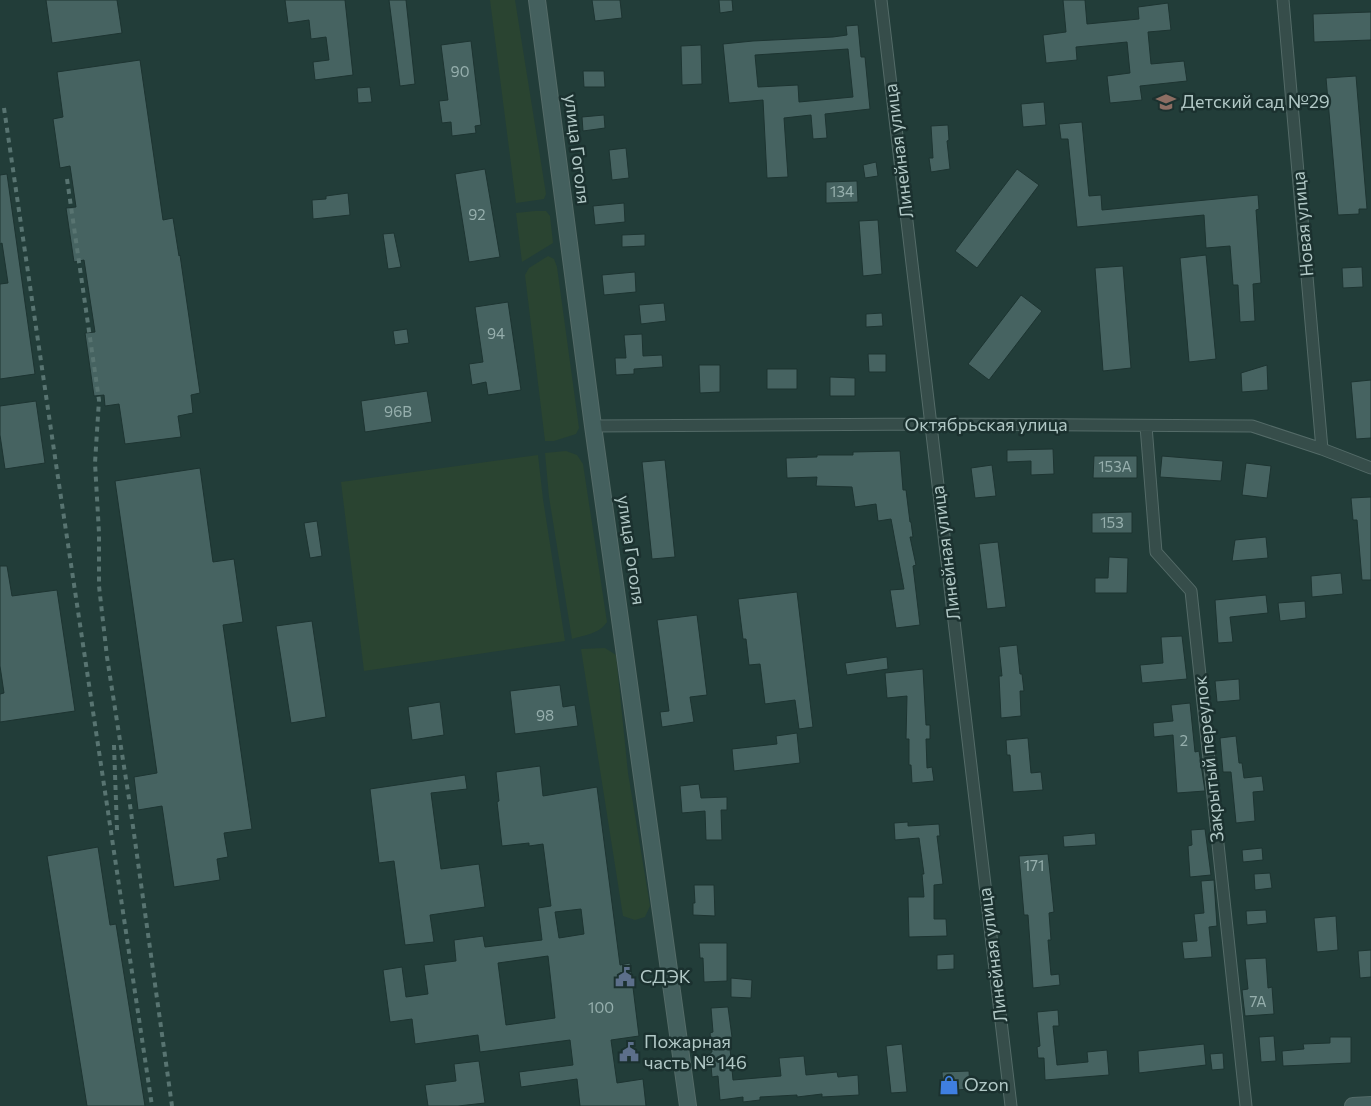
<svg xmlns="http://www.w3.org/2000/svg" width="1371" height="1106" font-family="Commissioner,sans-serif">
  <style>
    .green { fill: #2a4431 }
    .building { fill: #466361; stroke: #1d3431; fill-rule: evenodd }
    .lines { fill: none; stroke-linecap: round; stroke-linejoin: round }
    .street-casing { stroke: #546b68; stroke-width: 13 }
    .secondary-casing { stroke: #546b68; stroke-width: 18 }
    .street { stroke: #364d4a; stroke-width: 11 }
    .secondary { stroke: #44605e; stroke-width: 16 }
    .rail { stroke: #587471; stroke-width: 4; stroke-dasharray: 5 5; stroke-linecap: butt }
    .labels { text-anchor: middle; stroke-width: 5; stroke-linejoin: round; paint-order: stroke }
    .number-label { font-size: 15px; fill: #96afad }
    .poi-label { font-size: 18px; fill: #b1c8c6; stroke: #1b312f; text-anchor: start }
    .street-label { font-size: 18px; fill: #b1c8c6; stroke: #1b312f }
  </style>
  <rect width="100%" height="100%" fill="#223d39"/>
  <!-- green -->
  <path class="green" d="M490,0h25l31,194 -2,5 -28,4z
    M535,211h11l4,5 3,27 -31,19 -6,-49z
    M548,256l6,3 3,8 22,161 -3,6 -22,7h-9l-20,-166 4,-7z
    M566,451l11,4 6,9 24,158c-8,12 -22,13 -35,17l-23,-142 -4,-44z
    M538,455l5,44 22,142 -201,30 -23,-189z
    M605,648l11,7 12,118 22,133 -5,11 -10,3 -12,-4 -42,-267z"/>
  <!-- building -->
  <path class="building" d="M46,0h71l5,33 -70,10z
    M285,0h60l8,75 -38,5 -2,-18 16,-2 -3,-23 -15,2 -2,-19 -21,3z
    M389,0h17l9,84 -15,2z
    M592,0h28l2,18 -27,3z
    M719,0h13l1,11 -13,2z
    M1063,0h22l2,24 52,-5 -1,-12 30,-4 3,27 -23,2 3,32 33,-3 3,20 -47,5 2,14 -32,3 -3,-27 23,-3 -3,-31 -51,5 1,13 -31,3 -3,-28 23,-3z
    M1371,12v28l-57,2 -1,-28z
    M858,25l3,32h4l5,52 -45,5 2,24 -14,1 -2,-24 -27,3 4,59 -21,1 -4,-78 -34,3 -6,-59 30,-3 80,-4 14,-2 -1,-9zM848,49l5,48 -54,5 -1,-17 -40,2 -3,-32z
    M471,41l10,84 -6,1 1,7 -24,3 -1,-14 -9,1 -3,-22 9,-1 -7,-55z
    M701,45l1,39 -20,1 -1,-39z
    M140,60l23,160 10,-2 6,38 1,-1 20,138 -9,2 2,18 -15,3 3,21 -56,7 -6,-40 -14,2 -1,-11 -10,1 -9,-63 10,-1 -11,-72 -10,2 -8,-54 10,-1 -6,-41 -10,2 -7,-49 10,-2 -6,-45z
    M583,71h21l1,16h-21z
    M1356,76l11,133h-8v5l-21,1 -12,-137z
    M370,87l2,15 -14,1 -1,-15z
    M1044,102l2,23 -23,2 -2,-23z
    M604,115l1,13 -22,3 -1,-14z
    M1082,122l7,74 12,-1 1,15 156,-15 1,14 -3,1 5,73 -8,1 2,37 -15,1 -2,-37h-5l-3,-39 -24,2 -2,-33 -127,12 -9,-88h-7l-2,-15z
    M948,125l1,15 -2,1 3,28 -19,3 -2,-14h4l-2,-32z
    M626,148l3,30 -17,2 -3,-30z
    M876,162l2,14 -13,2 -2,-13z
    M485,169l15,88 -31,5 -14,-88z
    M1017,169l22,16 -62,83 -22,-17z
    M7,174l28,200 -35,5v-95l8,-1 -6,-40 -2,1v-69z
    M857,181l1,21 -32,1v-21z
    M348,193l2,22 -37,4 -1,-19 14,-1v-3z
    M624,203l1,19 -30,3 -2,-19z
    M878,220l4,54 -19,2 -4,-55z
    M394,233l7,34 -13,2 -5,-35z
    M645,234v12l-23,1v-12z
    M1206,255l10,104 -27,3 -9,-104z
    M1123,266l8,102 -28,3 -8,-103z
    M1362,267l1,20 -20,1 -1,-20z
    M635,272l1,20 -32,3 -2,-20z
    M1021,295l21,16 -53,69 -21,-16z
    M508,302l13,88 -33,5 -2,-13 -14,3 -3,-21 14,-2 -8,-55z
    M664,303l2,18 -25,3 -2,-19z
    M882,313l1,13 -17,1v-13z
    M407,329l2,14 -14,2 -2,-14z
    M642,334l1,22 19,-1 1,12 -29,2v5l-18,1 -1,-17h11l-2,-23z
    M868,354h18v18h-17z
    M699,365h21v27l-20,1z
    M1267,365l1,25 -26,2 -1,-19z
    M767,369h30v20h-30z
    M830,377l25,1v18h-25z
    M1371,380v58l-15,1 -5,-57z
    M427,391l5,31 -67,10 -4,-31z
    M36,401l9,62 -40,6 -5,-34v-29z
    M1053,449l1,25 -23,1v-14l-24,1v-12z
    M900,451l3,39h3l4,32h1l2,15h-3l6,28 -3,1 7,59 -24,3 -6,-38 14,-1 -13,-70 -13,2 -2,-17 -21,3 -3,-20 -36,-1 1,-9 -30,1 -1,-20 31,-1v-2h36v-3z
    M1094,456h43v22h-44z
    M1162,456l61,5 -2,20 -61,-4z
    M665,460l10,97 -23,2 -10,-97z
    M1246,463l25,3 -4,32 -25,-3z
    M992,465l4,31 -21,2 -4,-30z
    M200,468l13,94 21,-3 9,63 -20,3 29,204 -28,4 4,24 -11,2 3,21 -46,7 -12,-81 -24,4 -4,-33 23,-4 -42,-292z
    M1371,497v83h-9l-5,-60h-4l-2,-22z
    M1132,512v21h-40v-20z
    M317,521l5,35 -12,2 -6,-35z
    M1266,537l2,21 -36,3 3,-21z
    M998,542l8,65 -19,2 -8,-65z
    M1109,557l19,1 -1,35h-32v-15h13z
    M0,566h7l5,30 45,-6 18,121 -75,11v-28l4,-1 -4,-27z
    M1341,573l2,21 -31,3 -1,-21z
    M797,592l16,135 -14,2 -4,-29 -30,4 -5,-40 -11,1 -3,-26h-3l-5,-40z
    M1266,595l2,18 -38,4 3,25 -15,1 -3,-43z
    M1305,601l1,17 -26,3 -2,-18z
    M697,615l10,80 -17,2 4,25 -32,5 -2,-15 9,-1 -12,-91z
    M312,621l14,96 -35,6 -15,-97z
    M1182,636l5,43 -45,4 -2,-18 23,-2 -2,-26z
    M1017,645l3,29h2l2,17h-4l1,25 -20,2 -2,-42h3l-3,-29z
    M887,657l1,12 -41,6 -2,-12z
    M923,669l3,56h4v14h-4l1,29 5,-1 2,14 -22,2 -1,-18h-2v-26h-3l1,-43 -20,2 -2,-25z
    M1239,679l1,21 -23,2 -2,-21z
    M560,685l3,22 12,-2 3,21 -63,8 -5,-43z
    M440,702l4,33 -32,5 -4,-33z
    M1190,703l5,49 4,-1 6,40 -28,2 -4,-58 -19,2 -1,-14 20,-2 -2,-16z
    M797,733l3,30 -66,8 -2,-22 45,-5 -1,-8z
    M1236,736l3,27h3l2,15 18,-2 2,15 -11,1 2,29 -19,2 -5,-51h-8l-3,-34z
    M1028,738l3,35 10,-1 2,18 -30,2 -3,-37h-3l-1,-15z
    M540,766l3,30 54,-9 23,178 10,-2 9,73 -28,4 6,43 26,-4 3,27h-66l-3,-27 -56,8 -2,-15 54,-7 -3,-25 -90,12 -2,-17 -63,9 -3,-25 -22,3 -7,-52 19,-3 4,30 22,-3 -4,-29 32,-4 -2,-21 29,-4 2,11 57,-7 -4,-32 13,-2 -8,-62 -14,2v-3l-27,3 -5,-44 2,-1 -3,-29zM581,909l3,25 -25,4 -4,-26zM548,956l7,62 -49,7 -8,-62z
    M465,775l2,14 -36,4 10,76 38,-5 6,43 -55,8 4,27 -29,3 -11,-84 -15,2 -9,-74z
    M699,784l2,14 26,-1v13h-6l1,30h-16l-1,-29 -23,2 -2,-27z
    M908,822v4l31,-2 1,12h-3l6,48 -9,1v34h12l1,17 -38,1 -1,-40h16l-2,-23h2l-5,-36 -24,2 -1,-17z
    M1205,829l6,46 -21,2 -2,-31 4,-1 -1,-15z
    M1095,833l1,12 -32,2 -1,-11z
    M98,847l12,78 6,-1 29,182h-58l-40,-250z
    M1262,848l1,12 -20,2 -1,-12z
    M1048,854l6,58 -5,1 2,27h-3l3,35 8,-1 1,11 -27,3 -5,-73h-4l-5,-59z
    M1270,873l2,15 -17,2 -1,-16z
    M1214,880l3,46 -8,1 3,30 -28,2 -2,-17 15,-1 -3,-27 10,-1 -3,-32z
    M694,885h20l1,31 -22,-1v-12h2z
    M1266,910l1,13 -20,2 -1,-14z
    M1336,916l2,34 -21,2 -3,-34z
    M699,943h28v38l-23,1 -1,-24h-3z
    M1371,950v27l-11,1 -2,-27z
    M954,954v15l-17,1v-15z
    M1266,958l2,30 4,-1 2,27 -29,2 -3,-26 6,-1 -3,-30z
    M731,978l21,2 -1,18 -20,-1z
    M728,1007l4,30 -3,1 4,42 48,-4 -2,-18 25,-2 2,19 31,-3 1,5 20,-2 1,20 -37,2v-3l-25,3v-2l-37,2v3l-17,2v-5l-23,3 -2,-24 -6,1 -2,-24 2,-1 -2,-19 3,-1 -2,-24z
    M1058,1010l1,16h-6l4,39 31,-3 -1,-10 20,-2 2,25 -64,5 -1,-22h-6l-1,-11 3,-1 -3,-34z
    M1274,1036l2,25 -15,1 -2,-25z
    M1330,1037h21v26l-68,3 -1,-15 22,-2 -1,-5 27,-1z
    M902,1044l5,48 -16,1 -5,-47z
    M1204,1044l2,21 -67,8 -1,-22z
    M1223,1053l1,16 -12,1 -2,-16z
    M479,1061l6,42 -27,3h-30l-3,-21 31,-4 -2,-17z
    M969,1071l1,18 -27,2 -1,-19z"/>
  <g class="lines">
    <defs>
      <path id="street" d="M881,0l130,1106
        M1283,0l39,449
        M593,426l338,-2 321,2 70,23 49,19
        M1146,426l10,126 35,39 55,515"/>
      <path id="secondary" d="M537,0l56,426 95,680
        M1353,1106l18,-1"/>
    </defs>
    <!-- street casing -->
    <use href="#street" class="street-casing"/>
    <!-- secondary casing -->
    <use href="#secondary" class="secondary-casing"/>
    <!-- street -->
    <use href="#street" class="street"/>
    <!-- secondary -->
    <use href="#secondary" class="secondary"/>
    <!-- rail -->
    <path class="rail" d="M4,108l52,356 96,642
      M67,179l32,221 -4,63 4,70v53l8,71 23,148 42,301
      M114,745l3,85"/>
  </g>
  <!-- icons -->
  <defs>
    <symbol id="school-bare" viewBox="-9 -9 18 18"><path d="M0-5L7-2L0 1L-7-2ZM-4 1L0 2.5L4 1V4Q0 6-4 4Z" fill="#8d6e63" stroke="#1b312f" stroke-width="2.5" paint-order="stroke"/></symbol>
    <symbol id="civic-bare" viewBox="-9 -9 18 18"><path d="M-.6-6.5H3V-4.5H.6V-3L4-1V1h2V6H-6V1h2V-1L-.6-3ZM-1.2 2.5V6h2.4V2.5Z" fill="#5c6f8a" stroke="#1b312f" stroke-width="2.5" paint-order="stroke"/></symbol>
    <symbol id="shop-bare" viewBox="-9 -9 18 18"><path d="M-5-2.5h2.3a2.7 3.5 0 0 1 5.4 0H5L5.5 6h-11ZM-1.5-2.5h3a1.5 2.3 0 0 0-3 0Z" fill="#3f7fe0" stroke="#1b312f" stroke-width="2.5" paint-order="stroke"/></symbol>
  </defs>
  <g fill-rule="evenodd">
    <use href="#school-bare" x="1152" y="88" width="28" height="28"/>
    <use href="#civic-bare" x="611" y="963" width="28" height="28"/>
    <use href="#civic-bare" x="615" y="1038" width="28" height="28"/>
    <use href="#shop-bare" x="935" y="1071" width="28" height="28"/>
  </g>
  <g class="labels">
    <!-- number labels -->
    <g class="number-label">
      <text x="460" y="77">90</text>
      <text x="842" y="197">134</text>
      <text x="477" y="220">92</text>
      <text x="496" y="339">94</text>
      <text x="398" y="417">96В</text>
      <text x="1115" y="472">153А</text>
      <text x="1112" y="528">153</text>
      <text x="545" y="721">98</text>
      <text x="1184" y="746">2</text>
      <text x="1034" y="871">171</text>
      <text x="1258" y="1007">7А</text>
      <text x="601" y="1013">100</text>
    </g>
    <!-- poi labels -->
    <g class="poi-label">
      <text x="1181" y="108">Детский сад №29</text>
      <text x="640" y="983">СДЭК</text>
      <text x="644" y="1048">Пожарная<tspan x="644" dy="21">часть № 146</tspan></text>
      <text x="964" y="1091">Ozon</text>
    </g>
    <!-- street labels -->
    <g class="street-label">
      <text transform="translate(577 149) rotate(83)" y="6">улица Гоголя</text>
      <text transform="translate(899 151) rotate(-97)" y="6">Линейная улица</text>
      <text transform="translate(1303 224) rotate(-95)" y="6">Новая улица</text>
      <text x="986" y="431">Октябрьская улица</text>
      <text transform="translate(631 550) rotate(82)" y="6">улица Гоголя</text>
      <text transform="translate(946 553) rotate(-97)" y="6">Линейная улица</text>
      <text transform="translate(1209 759) rotate(-96)" y="6">Закрытый переулок</text>
      <text transform="translate(993 955) rotate(-97)" y="6">Линейная улица</text>
    </g>
  </g>
</svg>
